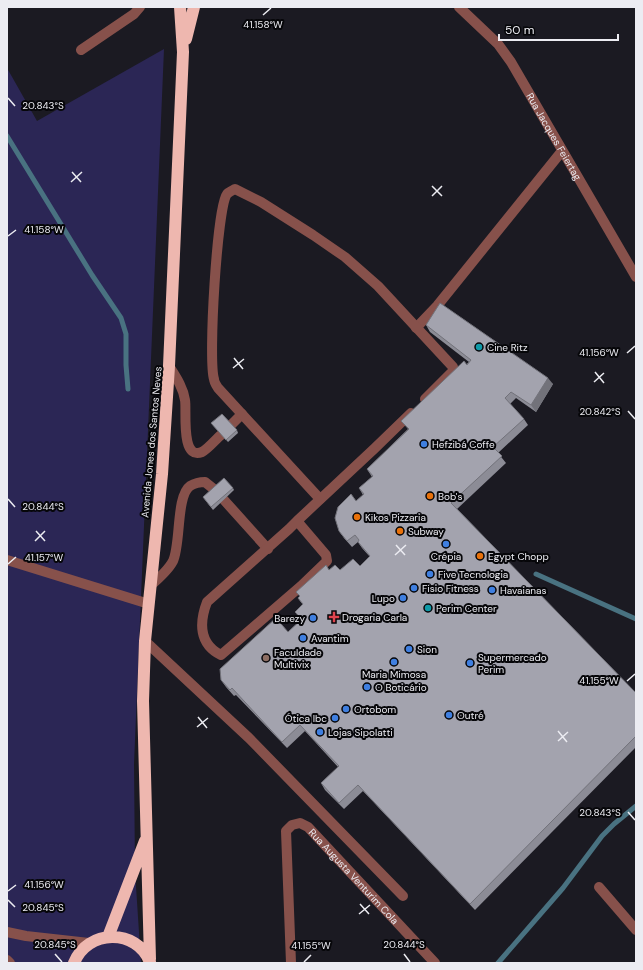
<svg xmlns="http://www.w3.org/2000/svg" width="643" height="970" font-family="'DM Sans',sans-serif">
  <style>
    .green { fill: #2b2655 }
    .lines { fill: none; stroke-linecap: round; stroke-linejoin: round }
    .stream { stroke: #497281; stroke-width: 5 }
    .minor { stroke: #87514b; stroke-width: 10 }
    .highway { stroke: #eeb7af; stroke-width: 12 }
    .wall { fill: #8c8c96 }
    .shaded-wall { fill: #72727a }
    .building { fill: #a3a3ae; stroke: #72727a }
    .ticks { fill: none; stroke: #ececf2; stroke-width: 1.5 }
    .culture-dot { fill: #0f9aa8; stroke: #060609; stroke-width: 1.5 }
    .shop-dot { fill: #3f7fe0; stroke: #060609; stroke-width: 1.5 }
    .food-dot { fill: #e8710a; stroke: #060609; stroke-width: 1.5 }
    .health-dot { fill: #e0444e; stroke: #060609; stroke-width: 1.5 }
    .education-dot { fill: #8d6e63; stroke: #060609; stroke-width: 1.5 }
    .labels { text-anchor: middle; stroke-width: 4; stroke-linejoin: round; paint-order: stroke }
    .street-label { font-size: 10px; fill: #ececf2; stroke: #060609 }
    .poi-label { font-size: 10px; fill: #ececf2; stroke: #060609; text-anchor: start }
    .ticks-label { font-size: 10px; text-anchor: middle; fill: #ececf2; stroke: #060609; stroke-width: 4; stroke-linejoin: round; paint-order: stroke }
  </style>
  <rect width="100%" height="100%" fill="#1b1a22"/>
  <!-- green -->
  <path class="green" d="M164,49l-30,715 1,107 6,92h-125l-9,-9v-886l30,53z"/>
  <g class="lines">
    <!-- stream -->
    <path class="stream" d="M7,136l85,139 29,43 5,16v31l2,24
      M536,574l100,45
      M498,963l65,-75 39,-52 12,-12 22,-18"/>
    <!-- minor -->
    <g class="minor">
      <path id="s1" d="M459,7l39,37 13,18 125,215"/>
      <path d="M81,50l53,-36 6,-7"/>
      <path d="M416,328l21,-22 125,-155"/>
      <path d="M169,366c7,11 14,21 16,34 2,9 -5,61 17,52 6,-3 14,-13 19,-17"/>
      <path d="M231,425l11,-11"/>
      <path d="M320,499l-102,-111c-2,-3 -4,-6 -4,-9 -6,-19 3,-172 13,-185 2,-2 6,-4 8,-5l26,13 52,33 32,22 33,29 75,81v4l-28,28"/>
      <path d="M224,500l44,49"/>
      <path d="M297,521l29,34 1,6 -26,25 -80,69c-22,-11 -22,-32 -14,-53l82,-73 8,-8 78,-73 36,-35"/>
      <path d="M7,560l142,44"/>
      <path d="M150,586c7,-6 19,-17 23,-25 8,-17 3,-65 17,-75 5,-3 10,-4 15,-4l10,8"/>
      <path d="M145,641l104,97 154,158"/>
      <path d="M599,887l37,43"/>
      <path d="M7,932l19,4 63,7"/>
      <path d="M7,960l3,3"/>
      <path id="s2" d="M291,963l-5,-132 6,-6 8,-2 8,4 127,136"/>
    </g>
    <!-- highway -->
    <path class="highway" d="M186,39l8,-32
      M108,937l37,-96
      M150,959l-7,-258 2,-60 17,-167 7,-108 14,-314 -3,-45
      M74,963c13,-34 63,-35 76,-1"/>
  </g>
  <!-- wall -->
  <path class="wall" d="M426,325l127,59 -17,28 -20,-14 -6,6 14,15 4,6 -30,28 8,10 -49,46 179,184v54l-161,163 -112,-119 -19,18 -19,-19 -4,-7 17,-16 -33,-36 -18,17 -51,-53 -2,1 -8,-9 -5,-7 67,-48 13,-12 -6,-8 8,-7 -5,-7 2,-1 -4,-5 33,-22h11l20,-4 10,-9 -8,-9 -4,-6 -6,5 -8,-9 -5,-7 17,-30 7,-6 -4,-7 13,-11 -5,-8 41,-40 -7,-8 68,-59 -39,-30z
    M211,423l26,7 1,3 -10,9z
    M233,488l1,2 -21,20 -10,-13z"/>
  <!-- shaded-wall -->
  <path class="shaded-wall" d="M548,378l5,6 -17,28 -5,-7z"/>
  <!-- building -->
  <path class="building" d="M440,303l108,75 -17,27 -20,-13 -6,6 19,21 -31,28 9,9 -51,47 185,190v43l-166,168 -112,-119 -19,18 -18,-20 18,-17 -39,-41 -18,17 -50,-54 -2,2 -9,-10 -1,-11 56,-51 12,14 14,-13 -7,-7 8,-8 -5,-6 2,-2 -4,-4 30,-27 3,5 6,-5 5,5 13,-11 7,7 10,-10 -12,-14 1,-2 -4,-5 -8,6 -8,-10 -4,-13 3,-11 13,-13 5,7 8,-7 -5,-6 14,-12 -6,-7 42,-40 -8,-8 63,-60 3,4 4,-5 -45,-35z
    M222,414l15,16 -11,10 -15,-17z
    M224,478l9,10 -22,19 -8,-10z"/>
  <!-- ticks -->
  <path class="ticks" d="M263,15l8,-7M8,98l7,8M72,172l9,10M71,182l11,-10M432,186l10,10M432,196l10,-10M8,236l8,-6M627,353l8,-7M234,358l9,11M233,368l11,-9M595,372l9,11M594,382l10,-9M628,411l7,8M8,499l7,8M36,531l9,10M35,541l10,-10M396,545l9,10M395,555l11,-10M8,564l8,-7M627,681l8,-7M198,717l9,11M197,727l11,-9M558,731l9,11M558,741l10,-9M628,812l7,8M8,891l8,-6M8,900l7,7M360,904l9,10M359,914l11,-9M55,954l7,8M404,954l6,8M304,962l7,-7"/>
  <!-- markers -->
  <g class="culture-dot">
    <circle cx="479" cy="347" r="4"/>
    <circle cx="428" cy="608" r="4"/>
  </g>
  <g class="shop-dot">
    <circle cx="424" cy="444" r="4"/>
    <circle cx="446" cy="544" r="4"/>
    <circle cx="430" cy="574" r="4"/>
    <circle cx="414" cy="588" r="4"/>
    <circle cx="492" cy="590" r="4"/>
    <circle cx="403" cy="598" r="4"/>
    <circle cx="313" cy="618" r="4"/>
    <circle cx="303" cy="638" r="4"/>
    <circle cx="409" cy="649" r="4"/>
    <circle cx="394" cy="662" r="4"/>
    <circle cx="470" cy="663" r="4"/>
    <circle cx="367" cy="687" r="4"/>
    <circle cx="346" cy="709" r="4"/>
    <circle cx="449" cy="715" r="4"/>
    <circle cx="335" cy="718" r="4"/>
    <circle cx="320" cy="732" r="4"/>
  </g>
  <g class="food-dot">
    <circle cx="430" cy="496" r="4"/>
    <circle cx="357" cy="517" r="4"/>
    <circle cx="400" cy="531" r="4"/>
    <circle cx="480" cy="556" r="4"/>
  </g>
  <path class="health-dot" d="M332 611h4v4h4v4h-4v4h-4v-4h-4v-4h4z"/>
  <circle class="education-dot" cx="266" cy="658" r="4"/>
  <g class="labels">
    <!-- street labels -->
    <g class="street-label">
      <text dy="4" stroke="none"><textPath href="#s1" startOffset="162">Rua Jacques Feiertag</textPath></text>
      <text transform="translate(151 442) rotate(-85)" y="4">Avenida Jones dos Santos Neves</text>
      <text dy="4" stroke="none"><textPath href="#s2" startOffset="225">Rua Augusta Venturim Cola</textPath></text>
    </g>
    <!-- poi labels -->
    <g class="poi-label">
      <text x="487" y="351">Cine Ritz</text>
      <text x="432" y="448">Hefzibá Coffe</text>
      <text x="438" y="500">Bob's</text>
      <text x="365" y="521">Kikos Pizzaria</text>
      <text x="408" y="535">Subway</text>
      <text x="446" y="560" text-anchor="middle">Crépia</text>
      <text x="488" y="560">Egypt Chopp</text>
      <text x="438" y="578">Five Tecnologia</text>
      <text x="422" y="592">Fisio Fitness</text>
      <text x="500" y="594">Havaianas</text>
      <text x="395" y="602" text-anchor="end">Lupo</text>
      <text x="436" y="612">Perim Center</text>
      <text x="342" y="621">Drogaria Carla</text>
      <text x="305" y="622" text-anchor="end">Barezy</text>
      <text x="311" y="642">Avantim</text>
      <text x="417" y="653">Sion</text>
      <text x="274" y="656">Faculdade<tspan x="274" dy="12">Multivix</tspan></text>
      <text x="478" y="661">Supermercado<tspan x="478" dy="12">Perim</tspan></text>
      <text x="394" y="678" text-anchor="middle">Maria Mimosa</text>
      <text x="375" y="691">O Boticário</text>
      <text x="354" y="713">Ortobom</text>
      <text x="457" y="719">Outré</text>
      <text x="327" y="722" text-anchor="end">Ótica Ibc</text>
      <text x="328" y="736">Lojas Sipolatti</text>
    </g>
  </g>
  <g class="ticks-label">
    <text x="263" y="28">41.158°W</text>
    <text x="43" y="109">20.843°S</text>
    <text x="44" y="233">41.158°W</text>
    <text x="599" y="356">41.156°W</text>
    <text x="600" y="415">20.842°S</text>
    <text x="43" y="510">20.844°S</text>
    <text x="44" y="561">41.157°W</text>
    <text x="599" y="684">41.155°W</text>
    <text x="600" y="816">20.843°S</text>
    <text x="44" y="888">41.156°W</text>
    <text x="43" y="911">20.845°S</text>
    <text x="55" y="948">20.845°S</text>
    <text x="404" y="948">20.844°S</text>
    <text x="311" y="949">41.155°W</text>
  </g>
  <!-- border -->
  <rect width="643" height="970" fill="none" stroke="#ececf2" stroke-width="16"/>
  <!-- scale -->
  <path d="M499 34v6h119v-6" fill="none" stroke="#ececf2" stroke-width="2"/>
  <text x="505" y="34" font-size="12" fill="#ececf2" stroke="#060609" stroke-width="3" paint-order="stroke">50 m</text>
</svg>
